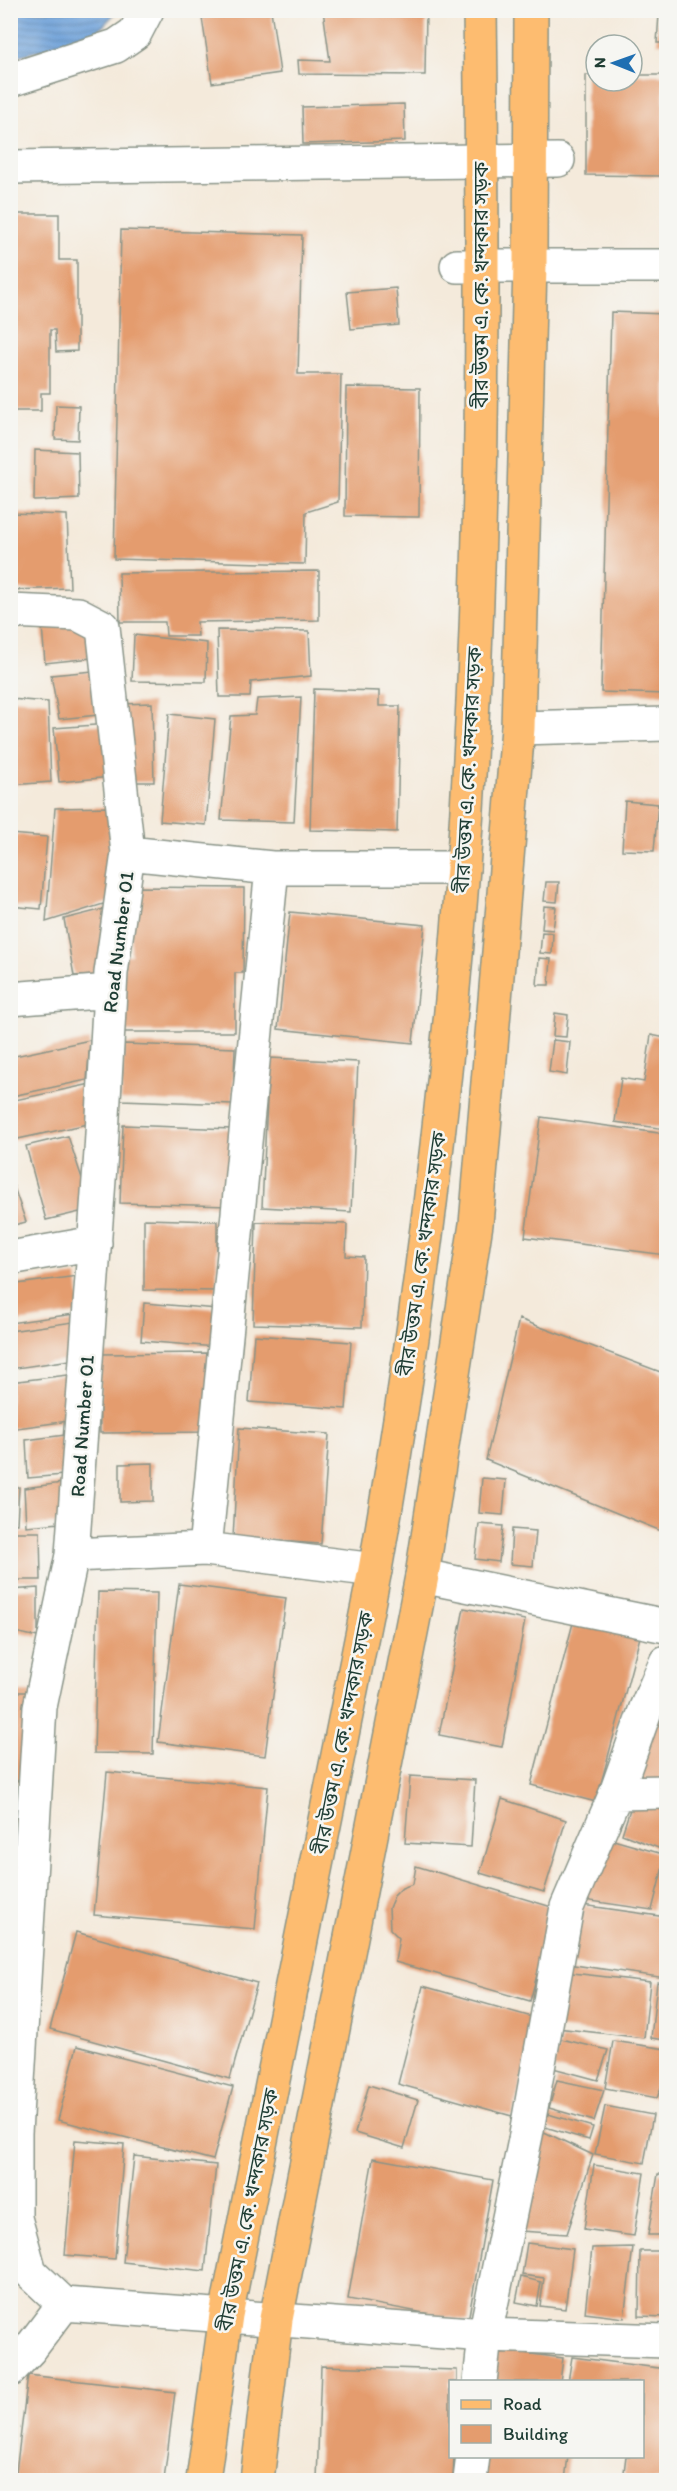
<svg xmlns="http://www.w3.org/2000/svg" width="677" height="2491" font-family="Itim,'Noto Sans Bengali',sans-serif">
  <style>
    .water { fill: url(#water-rules); stroke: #466f86; stroke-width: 1.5 }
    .building { fill: #e49c6e }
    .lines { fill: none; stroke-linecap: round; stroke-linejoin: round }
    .minor-casing { stroke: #8a9488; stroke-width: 36 }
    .major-casing { stroke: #8a9488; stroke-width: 36 }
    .minor { stroke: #fff; stroke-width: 33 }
    .major { stroke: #fdbc6f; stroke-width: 33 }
    .labels { text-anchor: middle; stroke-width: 5; stroke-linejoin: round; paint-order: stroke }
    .street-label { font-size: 20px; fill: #1f3d34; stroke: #f6f6f2 }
  </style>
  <defs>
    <pattern id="water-rules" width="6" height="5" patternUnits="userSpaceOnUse" patternTransform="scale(1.5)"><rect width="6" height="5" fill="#6ea1d9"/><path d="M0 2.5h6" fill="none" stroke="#5a84b1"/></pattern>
  </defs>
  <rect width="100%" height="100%" fill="#f6f6f2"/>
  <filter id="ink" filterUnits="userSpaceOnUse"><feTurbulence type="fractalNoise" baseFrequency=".0167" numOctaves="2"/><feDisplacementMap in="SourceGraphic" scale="12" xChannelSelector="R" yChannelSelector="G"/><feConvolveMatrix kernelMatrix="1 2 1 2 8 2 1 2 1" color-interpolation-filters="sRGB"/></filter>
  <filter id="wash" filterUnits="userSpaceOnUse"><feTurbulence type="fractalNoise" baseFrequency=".008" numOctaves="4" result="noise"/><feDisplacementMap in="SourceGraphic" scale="24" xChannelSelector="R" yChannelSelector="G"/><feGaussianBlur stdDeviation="1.35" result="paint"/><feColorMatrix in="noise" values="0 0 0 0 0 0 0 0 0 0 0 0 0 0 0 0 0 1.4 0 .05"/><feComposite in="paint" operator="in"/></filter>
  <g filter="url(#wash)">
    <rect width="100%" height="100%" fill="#f4eadb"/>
    <!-- water -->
    <path class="water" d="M10,11h107l-26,28 -80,18z"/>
    <g id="blocks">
      <!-- building -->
      <path class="building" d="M253,10h18l9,63 -68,10 -10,-65z
        M323,10l103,1 -1,64 -126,-1 -1,-14 32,1z
        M659,14h7v29h-9z
        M586,75h10v6h36v-6h32l-1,101 -77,-1z
        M404,104l1,37 -102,3 -1,-37z
        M10,214h49v46h18v91l-21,1 -1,-22h-5v63h-9v18h-31z
        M121,230l181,5 -4,139h43l-3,128 -32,10 -1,52 -191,-5z
        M396,288l3,37 -48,4 -4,-37z
        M611,312l55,2v380l-65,-2z
        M346,387l74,1 -1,129 -74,-1z
        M56,405l23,1 -1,34 -23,-1z
        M35,450l43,2 1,47 -45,2z
        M10,513l57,2 3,73 -60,2z
        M319,571v49l-122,2 1,14h-32l-1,-14h-45l-1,-49z
        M42,626h52l7,31 -56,6z
        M217,630l92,1 2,45 -60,6 -1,15h-31z
        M134,635l73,8 -1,39 -74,-1z
        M104,670l4,44 -49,5 -8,-44z
        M314,689l65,2v15h21l-3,126 -87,-2z
        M301,697l-7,125 -73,-2 10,-104 24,-1 2,-16z
        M10,699l38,3 3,80 -40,3z
        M152,703l2,79h-32l-1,-78z
        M169,714l46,5 -9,106 -46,-4z
        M109,724l2,53 -52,5 -5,-54z
        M625,801l33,3 -4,47 -32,-1z
        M115,807l-2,94 -67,21 9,-114z
        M10,834l37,3 -6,72 -31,-3z
        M546,882h13l-2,20 -13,-1z
        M132,887l112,1 -1,85h-8v59h-112l1,-77h7z
        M544,906l12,1 -3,23 -11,-1z
        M108,908l-6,67 -28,1 -10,-57z
        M290,912l135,13 -12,118 -135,-14z
        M542,932l11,1 -1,21 -12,-1z
        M539,958l12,1 -2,26h-12z
        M555,1013l13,2 -2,22 -13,-1z
        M651,1035l15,3v91l-51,-7 6,-44 23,4z
        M90,1040l-3,40 -75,16 -2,-39z
        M553,1040l17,2 -3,33 -18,-3z
        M124,1044l111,4 -2,56 -112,-4z
        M269,1058l89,4 -7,150 -89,-5z
        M91,1084l-3,40 -75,16 -3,-39z
        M541,1117l125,17v121l-141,-18z
        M123,1125l109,4 -3,77 -109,-3z
        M68,1136l24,73 -46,11 -20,-74z
        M10,1176l16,46 -16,4z
        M144,1219l73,2v70l-73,-1z
        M256,1222l91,2 -1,32 18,1 -2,70 -109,-3z
        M77,1276l4,37 -71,10v-38z
        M144,1303l74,6 -2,38 -75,-6z
        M519,1319l147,55v159l-180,-73z
        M73,1322l4,37 -67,10v-38z
        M254,1335l97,7 -5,67 -97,-7z
        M209,1353l1,79 -110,1 -1,-79z
        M76,1374v46l-66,9v-47z
        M239,1428l90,6 -8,110 -88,-6z
        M73,1434l2,40 -47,4 -2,-38z
        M153,1463v38l-33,1v-38z
        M482,1478l24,2 -3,35 -24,-2z
        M70,1482l2,40 -46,4 -2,-38z
        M10,1487h9l-2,37h-7z
        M479,1524l24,2 -4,36 -24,-3z
        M512,1529l24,2 -3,35 -23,-2z
        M10,1532h30l1,48h-31z
        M179,1584l107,14 -21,158 -107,-14z
        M38,1588v49l-28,-6v-41z
        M98,1592l59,1 -4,161 -59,-1z
        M464,1608l61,12 -23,127 -63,-12z
        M574,1619l66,18 -44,165 -65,-17z
        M10,1692h21l-1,90 -20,-2z
        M653,1707l13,8 -6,76 -24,-2z
        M107,1772l161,15 -13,142 -161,-14z
        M410,1776l65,4 -4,67 -66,-4z
        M10,1789l16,1v35h-16z
        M634,1797l32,4v19l-5,29 -39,-15z
        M502,1799l64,21 -22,72 -64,-19z
        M10,1831l17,1v46h-17z
        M603,1837l63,18 -14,55 -75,-11z
        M416,1866l139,42 -25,93 -135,-39 4,-24 -9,-9 -1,-21 5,-12 8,-8 11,-4z
        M575,1904l91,13v61l-99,-14z
        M76,1932l181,51 -27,96 -180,-50z
        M564,1972l86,10 -6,56 -87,-10z
        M657,1982l9,1v57l-15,-2z
        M423,1986l116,33 -27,97 -114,-32z
        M561,2039l47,11 -10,30 -45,-12z
        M613,2041l53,8v26l-9,23 -52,-10z
        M77,2046l156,41 -20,73 -155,-40z
        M557,2080l47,10 -10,31 -45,-13z
        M369,2085l49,15 -14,48 -49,-15z
        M605,2106l48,9 -9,48 -49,-9z
        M548,2114l45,13 -4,13 -44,-13z
        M540,2130l53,25 -26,79 -47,-3z
        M75,2140l49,4 -9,115 -50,-4z
        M134,2156l82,9 -11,106 -82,-9z
        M373,2158l120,22 -25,141 -120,-22z
        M594,2165l50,8 -10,63 -50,-7z
        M658,2174h8v61h-18z
        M527,2243l46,6 -8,60 -25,-3 4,-28 -22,-3z
        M633,2247l-9,71 -39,-5 7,-65z
        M640,2251h26v66l-27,-1z
        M521,2277l20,5 -4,24 -21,-4z
        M491,2349l72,9 -3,24h-73z
        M572,2357l94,12v111h-43l3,-24h16v-74h-74z
        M321,2366l136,4v12h-7v74h4l-1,24h-136z
        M28,2375l147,17 -11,88h-149z
        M477,2456h91l-3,24h-91z"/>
    </g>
  </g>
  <g filter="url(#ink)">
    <use href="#blocks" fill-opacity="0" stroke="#8a9488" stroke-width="1.5"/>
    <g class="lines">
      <defs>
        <path id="minor" d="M10,80l106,-34 19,-13 12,-23
          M10,167l548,-7
          M457,266h209
          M10,611l68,3 25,13 25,226 -17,120 -10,179 -29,403 -32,152 -25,426v85l15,54 34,32
          M518,728l148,-4
          M128,853l144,15h191
          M10,999l100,-8
          M10,1258l85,-15
          M205,1549l67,-681
          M72,1555l133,-6 170,21
          M422,1576l244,50
          M616,1793l50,-1
          M10,2370l19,-20 35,-46 421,31 41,-200 41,-228 49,-114 30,-85 20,-46
          M480,2382l5,-47 181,6
          M470,2480l3,-24"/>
        <path id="major" d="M203,2480l23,-165 149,-745c41,-232 71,-468 88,-702 21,-285 21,-572 17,-858
          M257,2480l19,-161 146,-743 54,-352 42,-496 12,-463 1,-255"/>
      </defs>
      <!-- minor casing -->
      <use href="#minor" class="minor-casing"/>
      <!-- major casing -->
      <use href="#major" class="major-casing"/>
      <!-- minor -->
      <use href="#minor" class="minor"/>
      <!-- major -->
      <use href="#major" class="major"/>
    </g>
  </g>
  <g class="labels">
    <!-- street labels -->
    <g class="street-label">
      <text transform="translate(481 285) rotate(-90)" y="7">বীর উত্তম এ. কে. খন্দকার সড়ক</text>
      <text transform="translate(468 770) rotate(-87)" y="7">বীর উত্তম এ. কে. খন্দকার সড়ক</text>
      <text transform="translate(118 942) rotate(-83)" y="7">Road Number 01</text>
      <text transform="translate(422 1254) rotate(-82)" y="7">বীর উত্তম এ. কে. খন্দকার সড়ক</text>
      <text transform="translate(82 1426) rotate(-86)" y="7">Road Number 01</text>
      <text transform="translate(343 1733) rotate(-79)" y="7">বীর উত্তম এ. কে. খন্দকার সড়ক</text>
      <text transform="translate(248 2210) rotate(-79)" y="7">বীর উত্তম এ. কে. খন্দকার সড়ক</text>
    </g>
  </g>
  <!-- margin -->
  <rect width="677" height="2491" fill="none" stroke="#f6f6f2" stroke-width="36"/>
  <!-- legend -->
  <rect x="449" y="2380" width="195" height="78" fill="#f6f6f2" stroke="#a0aca6" stroke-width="1.5"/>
  <rect x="461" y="2400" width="30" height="9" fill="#fdbc6f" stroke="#a0aca6" stroke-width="1.5"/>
  <text x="503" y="2410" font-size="18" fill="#1f3d34">Road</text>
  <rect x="461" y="2425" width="30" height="18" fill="#e49c6e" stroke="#a0aca6" stroke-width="1.5"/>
  <text x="503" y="2440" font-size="18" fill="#1f3d34">Building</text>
  <!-- north arrow -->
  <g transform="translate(614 63) rotate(271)"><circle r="28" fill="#f6f6f2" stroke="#a0aca6" stroke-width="1.5"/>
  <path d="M0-4.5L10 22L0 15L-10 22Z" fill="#1f6fb2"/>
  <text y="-9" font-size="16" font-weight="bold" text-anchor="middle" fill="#1f3d34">N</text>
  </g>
</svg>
